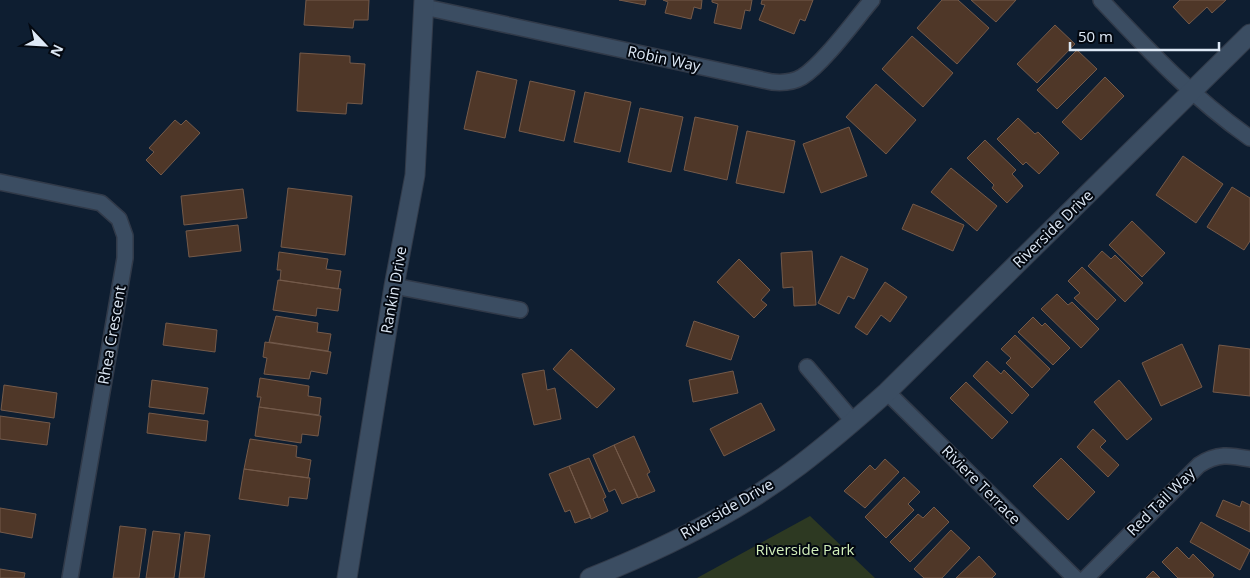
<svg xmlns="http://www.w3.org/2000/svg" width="1250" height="578" font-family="'Open Sans',sans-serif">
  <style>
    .green { fill: #2d3922 }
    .building { fill: #4f3728; stroke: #745a4a }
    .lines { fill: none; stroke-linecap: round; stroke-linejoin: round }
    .minor-casing { stroke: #313a49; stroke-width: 18 }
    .tertiary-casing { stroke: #313a49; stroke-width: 21 }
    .minor { stroke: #3b4d62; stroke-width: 15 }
    .tertiary { stroke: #3b4d62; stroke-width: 19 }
    .labels { text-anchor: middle; stroke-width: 4; stroke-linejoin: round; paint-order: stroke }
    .street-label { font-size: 15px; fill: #dee9f6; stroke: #030810 }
    .park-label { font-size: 15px; fill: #d2efba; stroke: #030810 }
  </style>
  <rect width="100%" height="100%" fill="#0e1e31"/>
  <!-- green -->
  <path class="green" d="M810,516l65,62h-178z"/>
  <!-- building -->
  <path class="building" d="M306,0h63l-1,20h-14l-1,8 -49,-3z
    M619,0h27l-1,5z
    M663,0h39l-1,9 -7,-2 -3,12 -26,-6 3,-11z
    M712,0h40l-2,11 -5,-1 -4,19 -27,-6 4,-19 -6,-2z
    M762,0h51l-8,21 -5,-2 -6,15 -35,-14 6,-15 -4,-1z
    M942,0h16l31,28 -32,36 -40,-36z
    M971,0h45l-20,22z
    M1180,0h46l-14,13 -5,-6 -18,17 -16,-17z
    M1055,25l20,19 -38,39 -20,-19z
    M912,36l41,37 -30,34 -41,-38z
    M1077,50l20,19 -40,40 -20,-19z
    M300,53l50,3v7l15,1 -3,40 -15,-1 -1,11 -49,-3z
    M477,71l40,9 -12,58 -41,-9z
    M1105,77l19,19 -43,44 -19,-18z
    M530,81l45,10 -11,50 -45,-10z
    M876,84l40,36 -30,34 -40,-37z
    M585,92l46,10 -11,50 -46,-10z
    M640,108l43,9 -12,55 -43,-10z
    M695,117l43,9 -11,54 -43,-10z
    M1018,118l17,16 3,-2 21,21 -20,21 -13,-12 -3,3 -26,-26z
    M175,120l6,5 5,-5 14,13 -39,42 -15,-15 8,-8 -5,-4z
    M849,127l18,49 -46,17 -18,-49z
    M747,131l48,10 -11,52 -48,-10z
    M985,140l31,30 -4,4 11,12 -16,17 -15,-15 2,-3 -27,-27z
    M1183,156l40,28 -27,39 -40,-28z
    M951,168l46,38 -20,25 -46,-39z
    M1232,187l18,11v43l-6,9 -37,-23z
    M288,188l64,8 -7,59 -64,-8z
    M243,189l4,29 -63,7 -3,-29z
    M913,204l51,21 -11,26 -51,-22z
    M1132,221l33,32 -23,24 -33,-32z
    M238,225l3,26 -52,6 -3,-26z
    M812,251l4,54 -22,1 -1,-19 -10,1 -2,-35z
    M1102,251l9,8 4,-4 28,28 -18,19 -37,-36z
    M279,252l49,7 -2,10 15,2 -3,18 -58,-9 1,-10h-4z
    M841,256l27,13 -14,30 -6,-3 -9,18 -21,-11z
    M739,259l31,31 -9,10 6,5 -13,13 -37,-36z
    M1082,267l34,33 -19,20 -23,-22 6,-5 -12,-12z
    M278,280l63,9 -3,22 -21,-3 -1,8 -43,-6z
    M885,282l22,15 -17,25 -9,-7 -14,20 -12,-8z
    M1057,294l11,11 4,-3 27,27 -18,19 -40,-39z
    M276,316l42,7 -1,9 14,2 -3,17 -59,-9z
    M1033,317l9,9 3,-3 25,25 -17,17 -35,-33z
    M694,321l45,15 -8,24 -45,-14z
    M166,323l51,7 -2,22 -52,-7z
    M1015,335l35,34 -18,19 -26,-25 5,-5 -10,-9z
    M265,342l66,10 -4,22 -16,-3 -2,8 -45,-5 3,-16 -4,-1z
    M1182,344l20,43 -41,19 -19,-43z
    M1219,345l31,4v47l-37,-4z
    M571,349l44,40 -18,19 -44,-39z
    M987,361l14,13 3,-4 25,25 -17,19 -39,-38z
    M544,370l3,20 8,-2 6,31 -27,6 -12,-51z
    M733,371l5,22 -45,9 -4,-22z
    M260,378l49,8 -1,10 13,2 -2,17 -60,-8 2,-10h-4z
    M152,380l56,8 -4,26 -55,-7z
    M1119,380l33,39 -25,21 -33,-38z
    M966,382l42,40 -16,17 -42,-41z
    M4,385l53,8 -3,25 -53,-8z
    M761,403l14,27 -51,26 -14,-27z
    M259,407l62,9 -3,20 -16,-2 -1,9 -46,-7z
    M149,413l59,8 -2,20 -59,-8z
    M0,416l50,7 -3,22 -47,-6z
    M1093,429l13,12 -6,6 19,18 -11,12 -31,-30z
    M634,436l16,36 -3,2 8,17 -17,7 -24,-53z
    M250,439l47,7 -1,11 15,3 -3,18 -64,-9z
    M614,445l24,52 -16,7 -7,-15 -6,3 -16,-37z
    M589,458l17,39 -3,2 5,12 -17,8 -22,-53z
    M1061,458l34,34 -27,28 -35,-34z
    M885,459l14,13 -34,36 -21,-17 26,-26 5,5z
    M569,466l22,51 -16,6 -5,-13 -5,2 -16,-38z
    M244,469l66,9 -3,21 -18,-2 -1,9 -49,-7z
    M904,477l16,15 -12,12 6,6 -28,28 -21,-21z
    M1223,500l17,7 2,-6 8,4v27l-34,-16z
    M934,507l15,15 -39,40 -20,-20 28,-28 5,4z
    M0,508l36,6 -4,24 -32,-6z
    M1201,522l49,28 -10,20 -50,-28z
    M120,526l26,3 -7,49h-26z
    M951,530l19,18 -28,30h-18l-10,-9z
    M153,531l27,3 -6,44h-28z
    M185,532l25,3 -6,43h-25z
    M1177,547l12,12 4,-5 21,21 -2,3h-34l-16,-16z
    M979,556l17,18 -4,4h-36z
    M0,569l25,4 -1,5h-24z
    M1153,571l7,7h-14z"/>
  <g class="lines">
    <defs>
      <path id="minor" d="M1101,0c48,51 92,98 149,138
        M424,7l348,75c10,1 20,1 30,-5 21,-13 53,-57 70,-77
        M0,182l101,21 18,16 6,17v22l-55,320
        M394,286l126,24
        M807,367l46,54
        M887,392l188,186
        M1086,578l113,-113c18,-12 31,-10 51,-6"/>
      <path id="tertiary" d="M347,578l47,-292 21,-111 9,-175
        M590,578c73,-29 147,-65 210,-113 30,-23 59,-48 87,-73l363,-358"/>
    </defs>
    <!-- minor casing -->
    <use href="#minor" class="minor-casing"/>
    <!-- tertiary casing -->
    <use href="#tertiary" class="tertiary-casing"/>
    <!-- minor -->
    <use href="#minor" class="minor"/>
    <!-- tertiary -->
    <use href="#tertiary" class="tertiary"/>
  </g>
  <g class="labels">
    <!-- street labels -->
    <g class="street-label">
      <text transform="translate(664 59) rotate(12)" y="5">Robin Way</text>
      <text transform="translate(1053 229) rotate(-44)" y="5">Riverside Drive</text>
      <text transform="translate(394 290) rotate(-80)" y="5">Rankin Drive</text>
      <text transform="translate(112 335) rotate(-80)" y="5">Rhea Crescent</text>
      <text transform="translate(981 485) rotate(45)" y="5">Riviere Terrace</text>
      <text transform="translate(1161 502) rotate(-45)" y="5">Red Tail Way</text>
      <text transform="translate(727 509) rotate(-30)" y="5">Riverside Drive</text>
    </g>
    <!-- park labels -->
    <g class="park-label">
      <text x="805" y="555">Riverside Park</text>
    </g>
  </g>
  <!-- north arrow -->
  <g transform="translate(45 45) rotate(115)" stroke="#030810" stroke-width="4" paint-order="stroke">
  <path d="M0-4L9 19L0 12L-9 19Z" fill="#dee9f6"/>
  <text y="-8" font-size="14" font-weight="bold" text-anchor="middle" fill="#dee9f6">N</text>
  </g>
  <!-- scale -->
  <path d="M1070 42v8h149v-8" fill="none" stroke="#dee9f6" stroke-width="2.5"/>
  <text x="1078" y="42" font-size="15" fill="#dee9f6" stroke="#030810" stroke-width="4" paint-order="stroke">50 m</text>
</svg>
